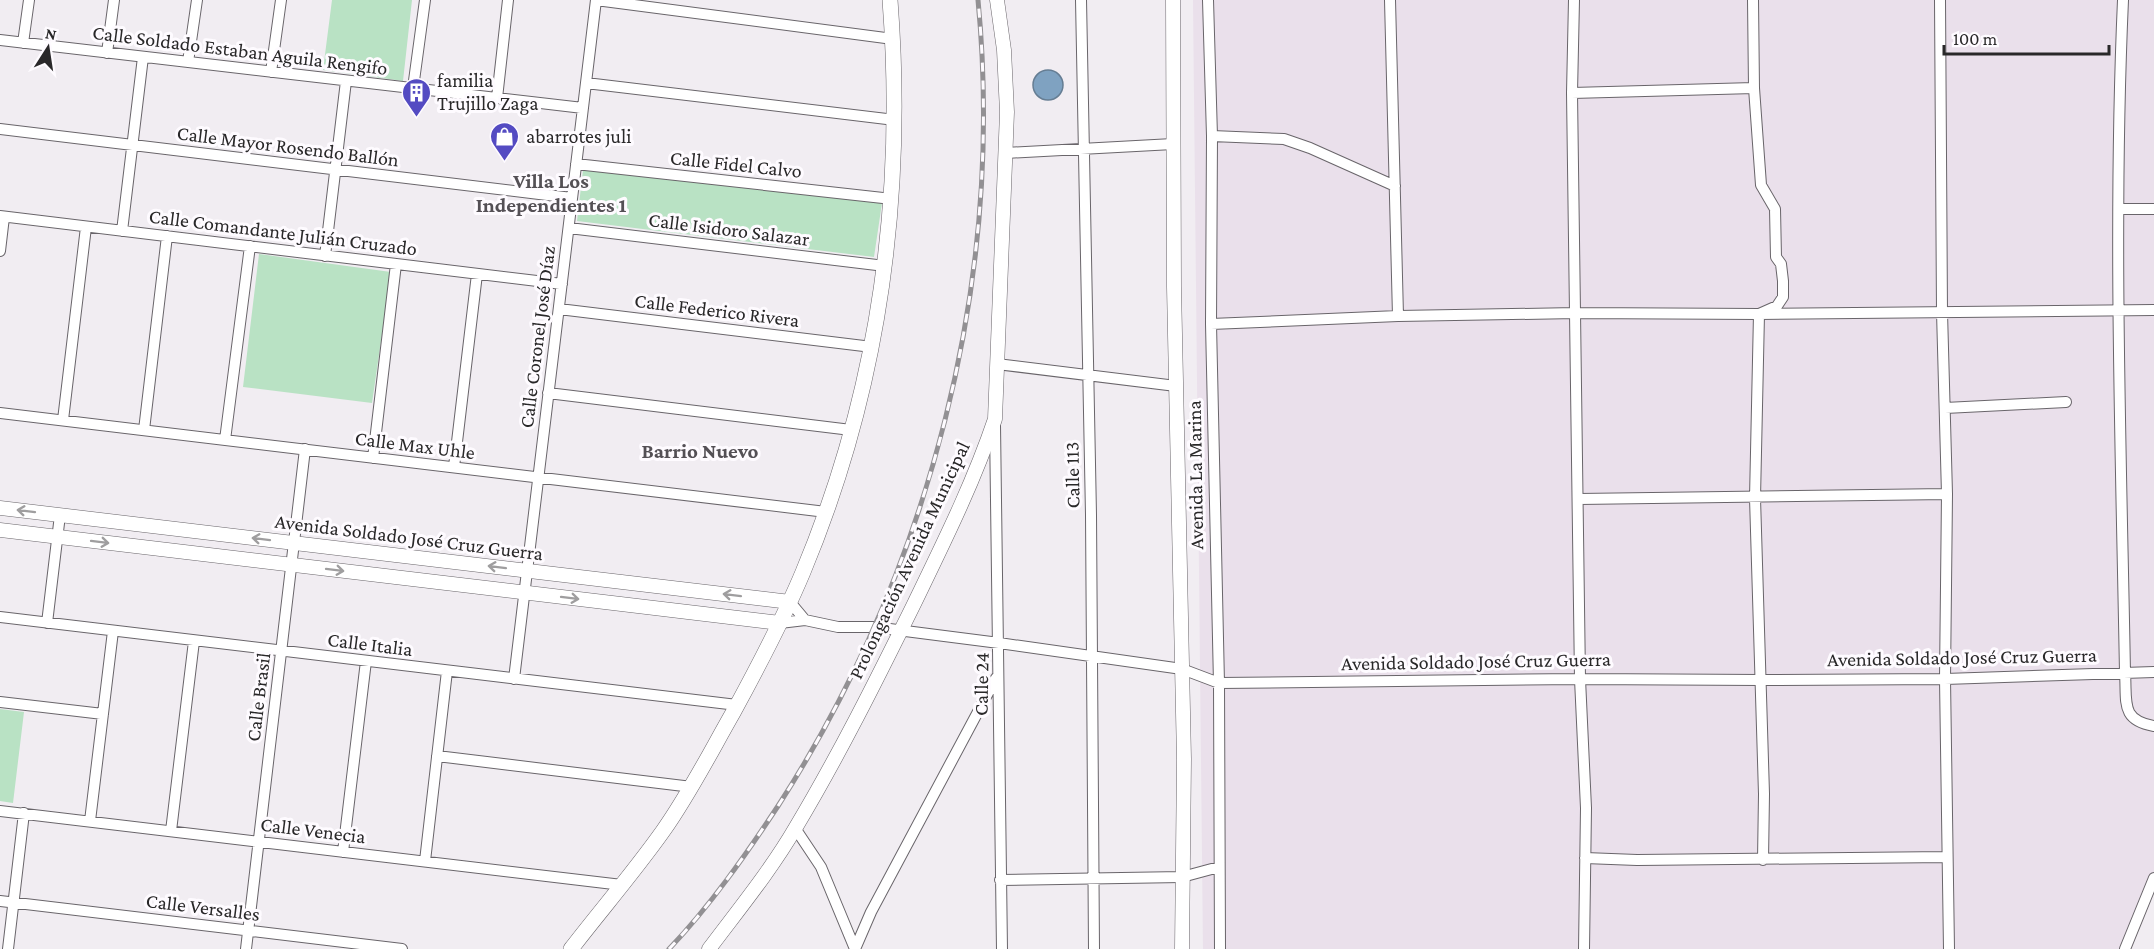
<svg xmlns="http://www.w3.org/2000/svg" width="2154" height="949" font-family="'Crimson Pro',serif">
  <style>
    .built { fill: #eae0eb }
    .green { fill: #b9e2c4 }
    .water { fill: #7fa2c1; stroke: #657d93; stroke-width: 1.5 }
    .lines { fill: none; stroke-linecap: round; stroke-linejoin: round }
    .minor-casing { stroke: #69656a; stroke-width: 12 }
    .tertiary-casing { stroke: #69656a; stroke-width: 15 }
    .secondary-casing { stroke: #69656a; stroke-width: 16 }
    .minor { stroke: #fff; stroke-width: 10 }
    .tertiary { stroke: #fff; stroke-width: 14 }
    .secondary { stroke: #fff; stroke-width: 15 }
    .rail-casing { stroke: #929093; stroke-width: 5 }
    .rail { stroke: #fefbff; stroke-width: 3; stroke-dasharray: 9; stroke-linecap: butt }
    .oneway { stroke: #9f9e9f }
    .labels { text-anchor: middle; stroke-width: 6; stroke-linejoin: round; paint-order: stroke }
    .street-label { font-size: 20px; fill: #292829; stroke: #fefbff }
    .poi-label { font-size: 20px; fill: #292829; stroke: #fefbff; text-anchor: start }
    .neighbourhood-label { font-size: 21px; font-weight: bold; fill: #545055; stroke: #fefbff }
  </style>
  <rect width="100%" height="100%" fill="#f1edf2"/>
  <!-- built -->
  <path class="built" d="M1193,0h961v889l-23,60h-928z"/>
  <!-- green -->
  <path class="green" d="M332,0h80l-9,81 -80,-11z
    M583,170l299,33 -8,54 -297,-36z
    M259,254l132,18 -19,131 -129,-16z
    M0,709l24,3 -11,91 -13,-2z"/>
  <!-- water -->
  <path class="water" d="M1033 85a15 15 0 1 1 30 0a15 15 0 1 1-30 0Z"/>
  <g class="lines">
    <defs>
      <path id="minor" d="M596,0l297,39
        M1081,0l10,515 3,434
        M1208,0l4,136 -1,188 8,359 1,266
        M1390,0l8,316
        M1574,0l-2,93 8,586 6,129 -2,141
        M1753,0l1,88 7,97 14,24 1,48 5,7 2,17v16l-6,9 -18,8 -4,184 9,296 -1,66
        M1940,0l2,312 5,182 -2,185 4,270
        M2123,0c-10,224 -2,449 2,673 2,29 -5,47 29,53
        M0,40l583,68
        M23,43l6,-43
        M107,53l7,-53
        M188,62l9,-62
        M271,72l10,-72
        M586,83l309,37
        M413,88l12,-88
        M1572,93l182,-5
        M497,98l11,-98
        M0,129l572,69
        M1212,136l72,3 26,9 85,38
        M1006,153l167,-9
        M576,164l316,35
        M2119,209h35
        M0,216l562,68
        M569,228l316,38
        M122,231l21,-174
        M0,251l4,-34
        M325,256l21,-175
        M559,309l313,38
        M1211,324l187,-8 178,-3 183,1 395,-4
        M997,364l179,22
        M548,393l303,37
        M1945,408l121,-6
        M0,413l826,99
        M63,420l23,-193
        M995,425l7,524
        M144,430l23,-194
        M225,440l25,-194
        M373,458l23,-194
        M454,467l23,-193
        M1579,499l368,-5
        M790,602l15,18
        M0,617l737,88
        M47,623l13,-108
        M780,623l25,-3 33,7h36l125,16 183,26 37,14 361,-4 181,1 184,-1 209,-7
        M514,679l82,-679
        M0,702l103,12
        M437,756l255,31
        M0,811l622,74
        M90,821l23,-190
        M795,828l26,39 34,82
        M171,831l23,-190
        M343,852l23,-191
        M1585,858l52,2 310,-3
        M425,861l22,-190
        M1000,880l182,-3 37,-10
        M0,901l402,48
        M8,949l16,-136
        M246,949l59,-500
        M855,949l16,-37 125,-234
        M2125,949l29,-71"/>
      <path id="tertiary" d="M1173,0l1,287 10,472 -2,190
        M0,508l790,94
        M0,530l780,93
        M709,949c30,-40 62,-79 87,-122 43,-72 80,-146 117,-221 30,-62 60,-122 82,-187l12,-307 -3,-62 -7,-50"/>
      <path id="secondary" d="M571,949c30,-39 63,-77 92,-118 27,-38 48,-80 71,-120 25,-46 49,-91 69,-139 76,-182 102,-376 87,-572"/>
    </defs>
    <!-- minor casing -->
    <use href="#minor" class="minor-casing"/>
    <!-- tertiary casing -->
    <use href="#tertiary" class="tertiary-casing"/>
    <!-- secondary casing -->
    <use href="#secondary" class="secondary-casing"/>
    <!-- minor -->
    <use href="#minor" class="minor"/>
    <!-- tertiary -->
    <use href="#tertiary" class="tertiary"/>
    <!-- secondary -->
    <use href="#secondary" class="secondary"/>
    <defs>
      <path id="rail" d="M669,949c41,-43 76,-93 109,-143 152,-236 227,-526 200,-806"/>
    </defs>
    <!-- rail casing -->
    <use href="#rail" class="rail-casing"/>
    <!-- rail -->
    <use href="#rail" class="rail"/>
  </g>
  <!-- one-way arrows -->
  <defs><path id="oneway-shaft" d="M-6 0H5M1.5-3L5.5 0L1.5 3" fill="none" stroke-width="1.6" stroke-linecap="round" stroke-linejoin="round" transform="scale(1.5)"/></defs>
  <g class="oneway">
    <use href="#oneway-shaft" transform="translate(26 511) rotate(-173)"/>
    <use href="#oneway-shaft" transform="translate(261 539) rotate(-173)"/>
    <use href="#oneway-shaft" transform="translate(100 542) rotate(7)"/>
    <use href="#oneway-shaft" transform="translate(497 567) rotate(-173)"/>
    <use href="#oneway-shaft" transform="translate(335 570) rotate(7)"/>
    <use href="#oneway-shaft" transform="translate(732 595) rotate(-173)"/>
    <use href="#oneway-shaft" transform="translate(570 598) rotate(7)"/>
  </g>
  <!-- icons -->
  <defs>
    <symbol id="building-pin" viewBox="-11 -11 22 30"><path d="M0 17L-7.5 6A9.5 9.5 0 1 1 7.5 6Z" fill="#544bc2" stroke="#fefbff"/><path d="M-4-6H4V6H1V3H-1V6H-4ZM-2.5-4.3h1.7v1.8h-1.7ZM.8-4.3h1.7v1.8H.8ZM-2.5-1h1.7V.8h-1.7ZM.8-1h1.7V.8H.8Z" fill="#fff"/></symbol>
    <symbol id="shop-pin" viewBox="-11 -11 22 30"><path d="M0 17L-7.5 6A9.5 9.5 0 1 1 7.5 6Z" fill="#544bc2" stroke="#fefbff"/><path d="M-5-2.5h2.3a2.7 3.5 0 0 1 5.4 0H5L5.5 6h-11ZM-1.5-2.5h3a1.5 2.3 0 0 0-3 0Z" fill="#fff"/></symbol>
  </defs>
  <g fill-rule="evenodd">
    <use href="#building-pin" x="400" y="76" width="33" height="45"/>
    <use href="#shop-pin" x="488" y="120" width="33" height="45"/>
  </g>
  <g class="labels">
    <!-- street labels -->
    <g class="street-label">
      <text transform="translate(240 50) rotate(7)" y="7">Calle Soldado Estaban Aguila Rengifo</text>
      <text transform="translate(288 146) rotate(7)" y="7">Calle Mayor Rosendo Ballón</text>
      <text transform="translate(736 164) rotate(6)" y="7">Calle Fidel Calvo</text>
      <text transform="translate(729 229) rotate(7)" y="7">Calle Isidoro Salazar</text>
      <text transform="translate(283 232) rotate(7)" y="7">Calle Comandante Julián Cruzado</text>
      <text transform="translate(717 310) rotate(7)" y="7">Calle Federico Rivera</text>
      <text transform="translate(537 337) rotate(-83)" y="7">Calle Coronel José Díaz</text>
      <text transform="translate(415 445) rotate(7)" y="7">Calle Max Uhle</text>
      <text transform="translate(1072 475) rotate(-91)" y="7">Calle 113</text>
      <text transform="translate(1195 475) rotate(-91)" y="7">Avenida La Marina</text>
      <text transform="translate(409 537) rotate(7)" y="7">Avenida Soldado José Cruz Guerra</text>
      <text transform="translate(909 560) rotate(-65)" y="7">Prolongación Avenida Municipal</text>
      <text transform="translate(370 644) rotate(7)" y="7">Calle Italia</text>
      <text transform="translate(1962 657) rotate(-1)" y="7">Avenida Soldado José Cruz Guerra</text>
      <text transform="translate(1476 661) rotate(-1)" y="7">Avenida Soldado José Cruz Guerra</text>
      <text transform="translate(981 684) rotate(-89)" y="7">Calle 24</text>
      <text transform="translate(258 697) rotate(-83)" y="7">Calle Brasil</text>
      <text transform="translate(313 830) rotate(7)" y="7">Calle Venecia</text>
      <text transform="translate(203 907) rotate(7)" y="7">Calle Versalles</text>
    </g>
    <!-- poi labels -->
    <g class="poi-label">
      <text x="437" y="87">familia<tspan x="437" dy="23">Trujillo Zaga</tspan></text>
      <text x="526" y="143">abarrotes juli</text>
    </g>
    <!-- neighbourhood labels -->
    <g class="neighbourhood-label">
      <text x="551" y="188">Villa Los<tspan x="551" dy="24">Independientes 1</tspan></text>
      <text x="700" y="458">Barrio Nuevo</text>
    </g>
  </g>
  <!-- north arrow -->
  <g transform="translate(48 48) rotate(12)" stroke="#fefbff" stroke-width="4.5" paint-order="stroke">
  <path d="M0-4.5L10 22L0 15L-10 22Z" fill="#292829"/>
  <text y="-9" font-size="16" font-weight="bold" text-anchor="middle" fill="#292829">N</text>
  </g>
  <!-- scale -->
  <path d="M1944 45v9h165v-9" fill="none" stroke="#292829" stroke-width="3"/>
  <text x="1953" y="45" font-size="18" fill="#292829" stroke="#fefbff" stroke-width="4.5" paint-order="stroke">100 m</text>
</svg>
